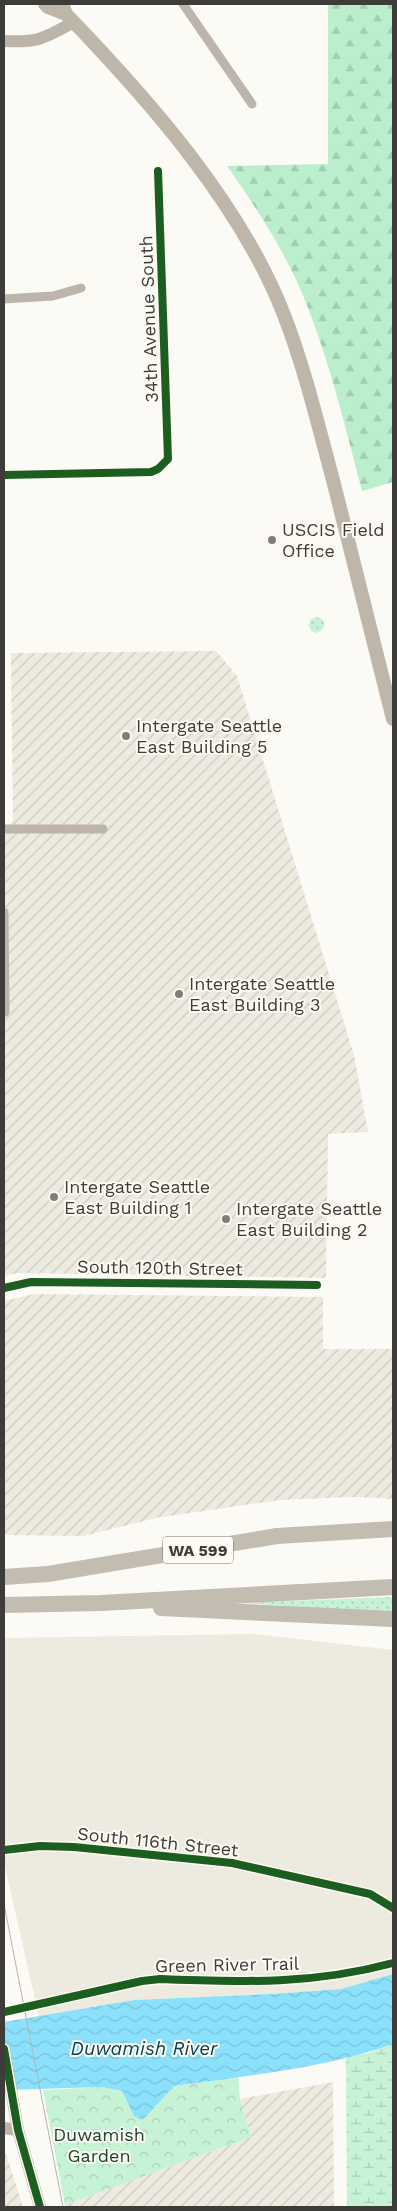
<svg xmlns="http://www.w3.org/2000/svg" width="397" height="2211" font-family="'Work Sans',sans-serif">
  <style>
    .built { fill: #edeae0 }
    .industrial { fill: url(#industrial-furrows) }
    .grass { fill: url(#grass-dots) }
    .forest { fill: url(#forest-firs) }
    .wetland { fill: url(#wetland-marsh) }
    .park { fill: url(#park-crowns) }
    .water { fill: url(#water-waves) }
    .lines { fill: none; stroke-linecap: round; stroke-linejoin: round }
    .street { stroke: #bdb5ab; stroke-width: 9 }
    .secondary { stroke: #bcb4a8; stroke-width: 12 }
    .primary { stroke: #bfb6aa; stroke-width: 14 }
    .highway { stroke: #c2bcb1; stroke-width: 16 }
    .tram { stroke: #b8b3ad; stroke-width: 1 }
    .cycleway-casing { stroke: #fdfbf3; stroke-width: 11 }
    .cycleway { stroke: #1b5e20; stroke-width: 8 }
    .poi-dot { fill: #807e7b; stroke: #fdfbf3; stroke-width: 2 }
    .labels { text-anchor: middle; stroke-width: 4; stroke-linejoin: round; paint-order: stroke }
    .shield { fill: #fdfbf3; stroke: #777571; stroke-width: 1 }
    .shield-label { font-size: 16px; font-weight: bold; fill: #3d3c39 }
    .street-label { font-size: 18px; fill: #3d3c39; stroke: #fdfbf3 }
    .poi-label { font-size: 18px; fill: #3d3c39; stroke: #fdfbf3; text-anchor: start }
    .park-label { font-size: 18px; fill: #1c442d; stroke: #fdfbf3 }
    .water-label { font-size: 19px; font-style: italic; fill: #074151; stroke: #fdfbf3 }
  </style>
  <defs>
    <pattern id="industrial-furrows" width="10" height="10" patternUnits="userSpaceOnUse" patternTransform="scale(1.25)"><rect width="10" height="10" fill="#edeae0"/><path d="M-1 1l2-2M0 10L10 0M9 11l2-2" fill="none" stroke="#cccac1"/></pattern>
    <pattern id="grass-dots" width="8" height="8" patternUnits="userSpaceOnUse" patternTransform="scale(1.25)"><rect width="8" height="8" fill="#c6f2d5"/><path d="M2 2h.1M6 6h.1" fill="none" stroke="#abd0b8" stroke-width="1.8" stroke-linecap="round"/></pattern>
    <pattern id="forest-firs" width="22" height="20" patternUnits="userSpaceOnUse" patternTransform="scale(1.25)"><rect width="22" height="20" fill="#baeecc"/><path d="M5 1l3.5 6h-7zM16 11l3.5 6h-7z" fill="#a1cdb0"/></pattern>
    <pattern id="wetland-marsh" width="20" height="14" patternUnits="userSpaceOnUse" patternTransform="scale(1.25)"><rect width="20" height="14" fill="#c6f2d5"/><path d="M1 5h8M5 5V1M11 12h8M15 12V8" fill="none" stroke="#abd0b8"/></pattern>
    <pattern id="park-crowns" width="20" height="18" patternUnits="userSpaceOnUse" patternTransform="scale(1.25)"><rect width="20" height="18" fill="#c6f2d5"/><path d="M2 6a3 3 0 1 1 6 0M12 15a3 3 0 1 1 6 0" fill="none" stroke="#abd0b8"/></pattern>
    <pattern id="water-waves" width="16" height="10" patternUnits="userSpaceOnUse" patternTransform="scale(1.25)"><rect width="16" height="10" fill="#8be1fb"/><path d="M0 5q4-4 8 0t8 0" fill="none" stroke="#79c2d8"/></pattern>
  </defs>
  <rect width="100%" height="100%" fill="#fbfaf5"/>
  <!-- built -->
  <path class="built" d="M253,1634l140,16v324l-52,15 -68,5 -139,6 -95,17 -35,-155v-224z"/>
  <!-- industrial -->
  <path class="industrial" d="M216,651l21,25 117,379 14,77 -40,2 -2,144 -307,-5 -15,3v-442l9,-14 -2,-167z
    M34,1294l289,3v52h70v150l-41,-2 -73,3 -123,18 -73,18 -79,-1v-234z
    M333,2082l1,125h-268l-1,-2 186,-68 -11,-38z
    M4,2151l2,3 17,53h-19z"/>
  <!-- grass -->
  <path class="grass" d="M317,617l5,2 3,6 -3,5 -5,3 -6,-2 -2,-6 2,-6z
    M393,1597v16l-150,-10z"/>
  <!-- forest -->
  <path class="forest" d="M328,4h65v478l-31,9c-16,-61 -31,-124 -54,-183 -19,-51 -50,-98 -81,-142l101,-2z"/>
  <!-- wetland -->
  <path class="wetland" d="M393,2044v163h-46l-1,-150 23,-4z"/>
  <!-- park -->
  <path class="park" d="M238,2077l2,22 11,38 -186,68 -22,-115 59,-3 20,4 12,24 9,5 31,-34z"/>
  <!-- water -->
  <path class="water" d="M393,1974v70c-67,24 -148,32 -219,42l-31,34 -9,-4 -12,-25 -20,-4 -98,3v-68l130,-22 139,-6 68,-5z"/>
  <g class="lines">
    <!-- street -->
    <path class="street" d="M183,4l69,100
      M4,299l49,-3 28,-8
      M4,475l147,-3 7,-3 10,-10 -10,-288
      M4,829h99
      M4,912l1,100
      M4,1288l27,-6 286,3
      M4,1850l36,-4 34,1 158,16 138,31 23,14"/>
    <!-- secondary -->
    <path class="secondary" d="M4,41c34,2 41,-3 70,-19
      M4,2049l14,81 22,77
      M4,2128l14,2"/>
    <!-- primary -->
    <path class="primary" d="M45,4l3,3 18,7
      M62,4l4,10c82,85 175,190 218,301 21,54 34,110 49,165 20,79 40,159 60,239"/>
    <!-- highway -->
    <path class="highway" d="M4,1577l44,-3 229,-38 116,-7
      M4,1605l97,-2 292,-16
      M161,1608l232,11"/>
    <!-- tram -->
    <path class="tram" d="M4,1904l59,303"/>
    <defs>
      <path id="cycleway" d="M4,475l147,-3 7,-3 10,-10 -10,-288
        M4,1288l27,-6 286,3
        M4,1850l36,-4 34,1 158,16 138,31 23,14
        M4,2012l138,-31 18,-2c84,3 151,6 233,-16
        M4,2049l14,81 22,77"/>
    </defs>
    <!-- cycleway casing -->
    <use href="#cycleway" class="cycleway-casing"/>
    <!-- cycleway -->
    <use href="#cycleway" class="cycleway"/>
  </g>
  <!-- markers -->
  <g class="poi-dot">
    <circle cx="272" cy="540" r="5"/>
    <circle cx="126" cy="736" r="5"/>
    <circle cx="179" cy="994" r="5"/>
    <circle cx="54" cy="1197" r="5"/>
    <circle cx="226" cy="1219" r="5"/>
  </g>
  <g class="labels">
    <!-- shield labels -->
    <rect class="shield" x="163" y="1536.5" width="70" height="27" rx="4"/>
    <g class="shield-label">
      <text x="198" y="1556">WA 599</text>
    </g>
    <!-- street labels -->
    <g class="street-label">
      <text transform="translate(149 319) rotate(-92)" y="6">34th Avenue South</text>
      <text transform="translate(160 1268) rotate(1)" y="6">South 120th Street</text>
      <text transform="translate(158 1842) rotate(6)" y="6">South 116th Street</text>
      <text transform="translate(227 1965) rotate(-1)" y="6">Green River Trail</text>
    </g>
    <!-- poi labels -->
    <g class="poi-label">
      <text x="282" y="536">USCIS Field<tspan x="282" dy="21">Office</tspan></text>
      <text x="136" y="732">Intergate Seattle<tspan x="136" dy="21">East Building 5</tspan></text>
      <text x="189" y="990">Intergate Seattle<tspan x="189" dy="21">East Building 3</tspan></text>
      <text x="64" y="1193">Intergate Seattle<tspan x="64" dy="21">East Building 1</tspan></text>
      <text x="236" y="1215">Intergate Seattle<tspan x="236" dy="21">East Building 2</tspan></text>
    </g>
    <!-- park labels -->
    <g class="park-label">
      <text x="99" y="2141">Duwamish<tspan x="99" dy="21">Garden</tspan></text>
    </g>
    <!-- water labels -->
    <g class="water-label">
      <text x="144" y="2055">Duwamish River</text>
    </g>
  </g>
  <!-- border -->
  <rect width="397" height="2211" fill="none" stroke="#3d3c39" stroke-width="10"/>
</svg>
